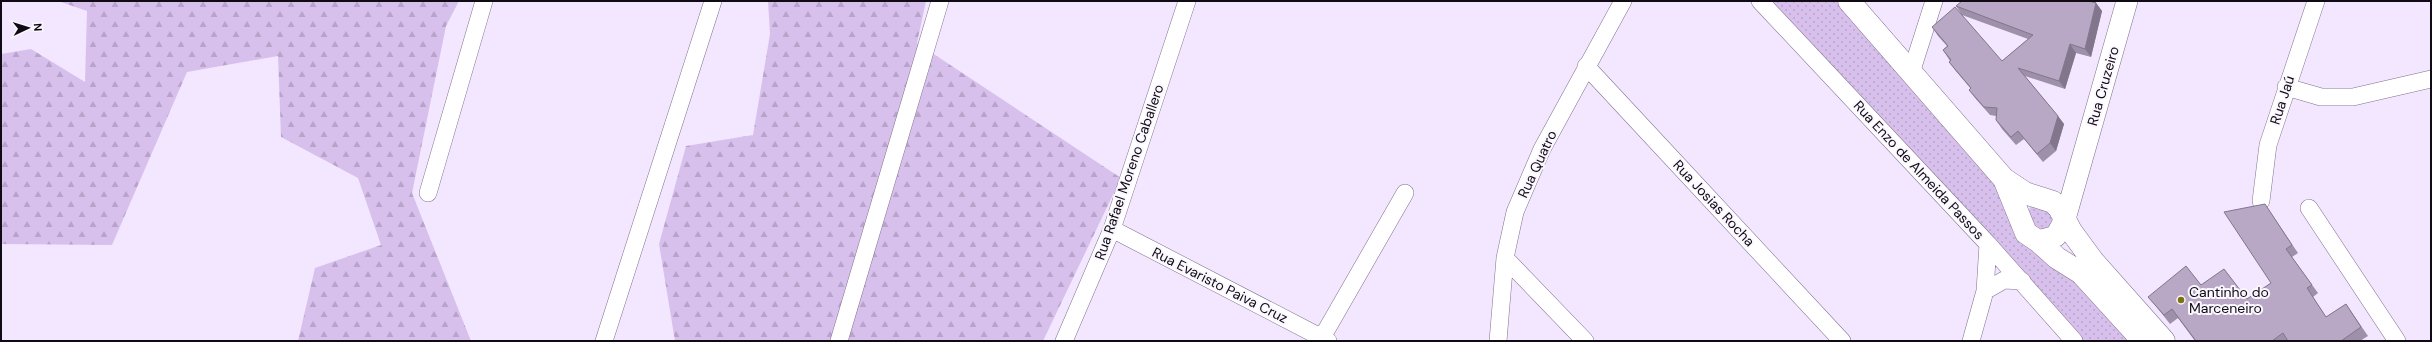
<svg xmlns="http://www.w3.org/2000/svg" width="2432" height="342" font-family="'DM Sans',sans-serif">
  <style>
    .forest { fill: url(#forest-firs) }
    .park { fill: url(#park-dots) }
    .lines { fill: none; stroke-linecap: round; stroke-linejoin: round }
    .minor-casing { stroke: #80718c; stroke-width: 18 }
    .tertiary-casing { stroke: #80718c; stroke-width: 22 }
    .secondary-casing { stroke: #80718c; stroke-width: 23 }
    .minor { stroke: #fff; stroke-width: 17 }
    .tertiary { stroke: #fff; stroke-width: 21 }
    .secondary { stroke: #fff; stroke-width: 22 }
    .wall { fill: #9e90aa }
    .shaded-wall { fill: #81768b }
    .building { fill: #b8a8c6; stroke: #81768b }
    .poi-dot { fill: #807110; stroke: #fbf7fe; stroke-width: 1.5 }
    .labels { text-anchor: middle; stroke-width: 4; stroke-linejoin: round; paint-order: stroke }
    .street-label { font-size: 14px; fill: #100a14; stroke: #fbf7fe }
    .poi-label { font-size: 14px; fill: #100a14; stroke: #fbf7fe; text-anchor: start }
  </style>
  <defs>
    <pattern id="forest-firs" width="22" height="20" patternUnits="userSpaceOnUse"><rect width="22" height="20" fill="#d8c0ed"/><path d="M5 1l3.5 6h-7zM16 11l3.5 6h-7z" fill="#b8a4ca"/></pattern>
    <pattern id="park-dots" width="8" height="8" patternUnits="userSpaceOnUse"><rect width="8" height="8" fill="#d8c0ed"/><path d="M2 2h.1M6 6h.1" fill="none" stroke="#b8a4ca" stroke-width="1.8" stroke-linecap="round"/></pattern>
  </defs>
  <rect width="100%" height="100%" fill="#f3e6ff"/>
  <!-- forest -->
  <path class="forest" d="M58,1h401l-13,25 -34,167 59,148h-173l17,-73 66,-23 -23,-67 -77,-41 -3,-81 -91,16 -75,173 -111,-1v-190l30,-5 54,33 2,-71z
    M768,1h158l-9,42 204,135 -78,163h-368l-16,-97 27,-98 67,-11 17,-101z"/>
  <!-- park -->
  <path class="park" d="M1768,1h77l168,196 10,31 117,113h-63z
    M2032,205l26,8 -15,24 -18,-22z"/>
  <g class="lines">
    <defs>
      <path id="minor" d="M1760,1l228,243 86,97
        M1586,66l256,275
        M1911,73l23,-72
        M2286,87l35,10h32l78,-18
        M428,193l56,-192
        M2261,201l7,-56 48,-144
        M2309,208l88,133
        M1112,229l216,112
        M1505,258l80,83
        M1985,291l19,-11 18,1
        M604,341l109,-340
        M839,341l101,-340
        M1064,341l48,-112 75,-228
        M1320,341l85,-148
        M1498,341l7,-83 10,-46 27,-63 81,-148
        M1971,341l14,-50 3,-47"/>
      <path id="tertiary" d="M2038,241l18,-5 9,-17 62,-218"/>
      <path id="secondary" d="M1849,1l155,178 21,14 28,9 6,6 12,23 22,30 71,80
        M2004,179l22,54 12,8 19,17 24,15 62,68"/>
    </defs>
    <!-- minor casing -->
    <use href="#minor" class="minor-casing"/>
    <!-- tertiary casing -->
    <use href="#tertiary" class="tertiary-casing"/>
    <!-- secondary casing -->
    <use href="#secondary" class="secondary-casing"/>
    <!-- minor -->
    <use href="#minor" class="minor"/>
    <!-- tertiary -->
    <use href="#tertiary" class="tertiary"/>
    <!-- secondary -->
    <use href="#secondary" class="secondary"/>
  </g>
  <!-- wall -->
  <path class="wall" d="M2096,1v2l6,8 -11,46 -15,-4 -11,36 -40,-13 39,48 -8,27 -13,11 -19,-23 -8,6 -14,-16 -6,-9v-4l-6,-1 -15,-17 -6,-8 2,-1 -16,-19 -6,-8 1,-1 -7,-11 4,-4 -9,-10 -6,-9 70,34 26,-22 -66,-24 -6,-9z
    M2265,204l33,49 -6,4 26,36 -5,4 13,20 20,-13 22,32 -8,5h-165l-17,-23 -8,6 -15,-19 -7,-8 53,-12 46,14 24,-16z"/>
  <!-- shaded-wall -->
  <path class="shaded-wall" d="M2096,3l6,8 -11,46 -6,-8z
    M2070,44l6,9 -11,36 -6,-8z
    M2058,116l6,8 -8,27 -6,-8z"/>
  <!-- building -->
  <path class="building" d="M1962,1h127l7,2 -11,46 -15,-5 -11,37 -41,-13 40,48 -8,27 -13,11 -19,-23 -7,6 -15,-17 1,-12 -13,-1 -15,-17 2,-2 -22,-26 2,-2 -8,-10 5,-4 -16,-19 23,-20 47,54 31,-26 -77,-29z
    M2265,204l27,41 -6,4 26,36 -5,3 19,29 20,-13 15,23 -20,14h-53l-5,-8 -11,8h-76l-24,-32 -8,6 -16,-18 38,-31 15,19 23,-16 23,30 24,-16 -47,-71z"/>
  <!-- markers -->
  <circle class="poi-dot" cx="2181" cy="300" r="4"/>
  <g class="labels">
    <!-- street labels -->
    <g class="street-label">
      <text transform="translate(2103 86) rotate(-74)" y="5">Rua Cruzeiro</text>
      <text transform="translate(2282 100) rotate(-72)" y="5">Rua Jaú</text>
      <text transform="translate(1537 164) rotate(-65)" y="5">Rua Quatro</text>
      <text transform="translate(1919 170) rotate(47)" y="5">Rua Enzo de Almeida Passos</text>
      <text transform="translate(1129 172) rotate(-71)" y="5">Rua Rafael Moreno Caballero</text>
      <text transform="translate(1714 203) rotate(47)" y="5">Rua Josias Rocha</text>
      <text transform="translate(1220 285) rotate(27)" y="5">Rua Evaristo Paiva Cruz</text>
    </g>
    <!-- poi labels -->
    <g class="poi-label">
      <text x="2189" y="297">Cantinho do<tspan x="2189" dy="16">Marceneiro</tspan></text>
    </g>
  </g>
  <!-- border -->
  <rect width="2432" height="342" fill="none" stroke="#100a14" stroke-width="4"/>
  <!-- north arrow -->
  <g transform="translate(28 28) rotate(86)" stroke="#fbf7fe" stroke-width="3" paint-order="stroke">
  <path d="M0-3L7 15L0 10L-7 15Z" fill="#100a14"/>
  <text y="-6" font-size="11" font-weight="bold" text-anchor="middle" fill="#100a14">N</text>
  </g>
</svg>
